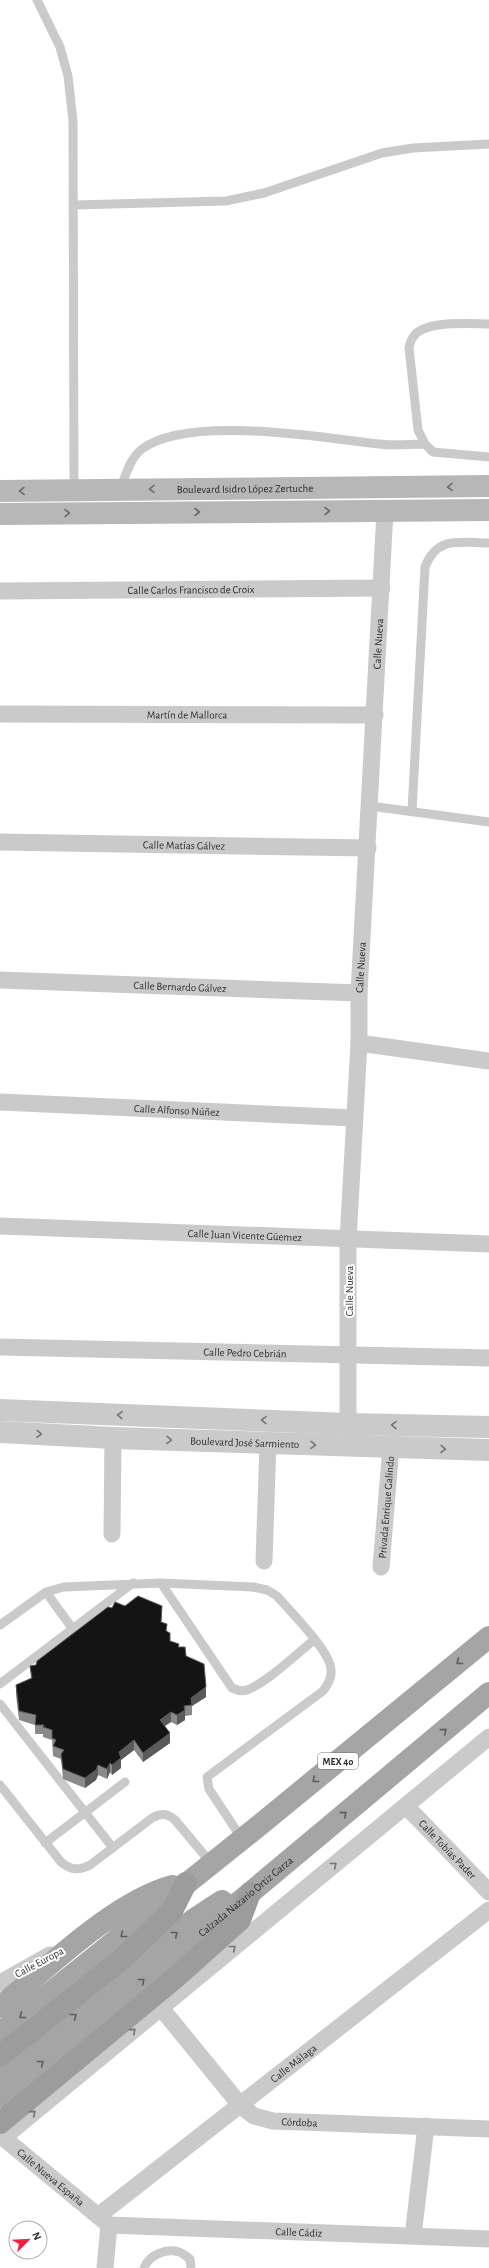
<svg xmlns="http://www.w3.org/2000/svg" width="489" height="2268" font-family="'Alegreya Sans',sans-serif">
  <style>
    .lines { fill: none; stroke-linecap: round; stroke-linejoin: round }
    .service { stroke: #cacaca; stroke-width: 9 }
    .minor { stroke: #cacaca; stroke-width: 17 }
    .tertiary { stroke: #cacaca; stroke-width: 22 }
    .secondary { stroke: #b7b7b7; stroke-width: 22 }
    .primary { stroke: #a5a5a5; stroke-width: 22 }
    .trunk { stroke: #9c9c9c; stroke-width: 22 }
    .wall { fill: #8a8a8a }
    .shaded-wall { fill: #5a5a5a }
    .building { fill: #141414; stroke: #5a5a5a }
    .oneway { stroke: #6b6b6b }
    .oneway2 { stroke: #747474 }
    .oneway3 { stroke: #5d5d5d }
    .labels { text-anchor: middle; stroke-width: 4; stroke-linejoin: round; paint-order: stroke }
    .shield { fill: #fff; stroke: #6c6c6c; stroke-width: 1 }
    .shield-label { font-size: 10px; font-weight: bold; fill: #2d2d2d }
    .street-label { font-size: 11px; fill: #2d2d2d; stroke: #fff }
  </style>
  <rect width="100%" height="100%" fill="#fff"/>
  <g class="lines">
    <!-- service -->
    <path class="service" d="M37,0l23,47 8,29 5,45 1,369
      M74,205l152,-4 38,-8 118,-40 31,-5 76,-4
      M489,324c-18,0 -64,-4 -75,12 -3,3 -4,8 -5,12l9,82 7,14 8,8 56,5
      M120,489c6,-14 10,-31 22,-40 46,-35 181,-11 237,-5 15,2 31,0 46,0
      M370,806l119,16
      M412,811l13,-244c12,-32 36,-24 64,-24
      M161,1583l71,105c5,2 10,4 15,2 19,-7 51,-37 67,-50
      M46,1592l26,36
      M0,1625l46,-33 18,-5 97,-4 92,4 14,3 10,6c13,15 53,55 54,73 1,9 -3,15 -8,22l-116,86 2,12 33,50
      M0,1684l133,-101
      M0,1704l113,144
      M0,1785l61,77c10,8 17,9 29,3l62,-47c9,-5 15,-5 23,2l36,43
      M45,1843l80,-61
      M144,2268c5,-13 22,-20 35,-16 4,1 8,5 11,7l1,9"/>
    <!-- minor -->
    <g class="minor">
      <path id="s1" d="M0,591l382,-3"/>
      <path id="s2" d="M0,714l375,1"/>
      <path id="s3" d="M0,842l368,6"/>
      <path id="s4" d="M0,980l359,13"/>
      <path d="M359,1043l130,18"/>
      <path id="s5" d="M0,1102l354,16"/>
      <path id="s6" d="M0,1226l489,18"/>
      <path id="s7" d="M0,1347l489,11"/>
      <path id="s8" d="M348,1424v-184l11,-197v-50l26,-482"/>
      <path d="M112,1534l1,-96"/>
      <path d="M264,1561l4,-118"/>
      <path id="s9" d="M381,1567l10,-120"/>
      <path id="s10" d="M406,1806l83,86"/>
      <path d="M0,1983l50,-28"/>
      <path id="s11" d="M161,2008l80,98 13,10 19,5 216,8"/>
      <path id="s12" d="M0,2135l109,90 -4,43"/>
      <path d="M3,2138l486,-401"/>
      <path id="s13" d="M98,2216l391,-306"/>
      <path id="s14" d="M109,2225l380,14"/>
      <path d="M413,2236l13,-110"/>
    </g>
    <!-- tertiary -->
    <g class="tertiary">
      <path d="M0,1410l348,14 141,3"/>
      <path id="s15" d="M0,1432l113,6 376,12"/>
    </g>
    <!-- secondary -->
    <g class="secondary">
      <path id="s16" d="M0,491l489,-5"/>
      <path d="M0,514l489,-4"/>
    </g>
    <!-- primary -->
    <g class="primary">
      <path d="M0,2007c46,-38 115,-106 173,-121"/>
      <path d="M0,2033l261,-209 228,-187"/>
      <path d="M0,2076l193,-156 29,-19"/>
      <path id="s17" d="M0,2097l250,-204 239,-200"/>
    </g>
    <!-- trunk -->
    <path class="trunk" d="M0,2056l123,-98 49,-47 14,-28
      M0,2123l175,-145 65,-58 10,-27"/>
  </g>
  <!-- wall -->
  <path class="wall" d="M125,1606l37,9 -1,7 6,9 3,10 9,6 7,9 20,41 -14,9v9l-7,1v4l-8,5 -6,-3 -6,4 5,17 -27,19 -9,-12 -13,10v8l-9,7 -2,-3 -3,7 -9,-4 -2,5 -11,8 -22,-9 -2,-20 -8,-3 -1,-16 -9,-3v-3h-8v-9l-16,-5 -3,-25v-10l15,-7 -1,-12 6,-1 76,-57z"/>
  <!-- shaded-wall -->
  <path class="shaded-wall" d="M206,1687v10l-14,9 -1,-8z
    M185,1710v10l-8,5v-10z
    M171,1712v10l-11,7v-9z
    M170,1733v10l-27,19v-9z
    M134,1740v10l-13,10v8l-9,7v-10l7,-13z
    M110,1763v9l-3,7v-10z
    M98,1765v10l-2,5 -11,8v-10z"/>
  <!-- building -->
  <path class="building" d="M138,1596l24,10 -1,16 6,2 -1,7 4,2v8l9,3 -1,3h7l1,9 18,8 2,23 -15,11 1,7 -8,1 1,4 -8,5 -6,-3 -11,8 10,13 -27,20 -9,-13 -15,12 2,6 -9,7 -2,-2 -3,6 -9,-4 -2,5 -11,8 -22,-9 -2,-15 3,-4 -11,-4 3,-6 -4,-2v-8l-9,-3 1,-2h-9l1,-10 -17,-4 -3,-26 16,-7 -2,-12 6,-1 1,-4 71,-54 4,1 3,-6 10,4z"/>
  <!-- one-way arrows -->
  <defs><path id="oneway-chevron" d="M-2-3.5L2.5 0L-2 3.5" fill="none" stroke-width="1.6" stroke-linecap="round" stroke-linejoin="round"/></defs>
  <g class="oneway">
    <use href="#oneway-chevron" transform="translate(450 487) rotate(179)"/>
    <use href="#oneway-chevron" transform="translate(152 489) rotate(179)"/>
    <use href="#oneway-chevron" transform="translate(22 491) rotate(179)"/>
    <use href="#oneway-chevron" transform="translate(327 511)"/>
    <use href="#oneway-chevron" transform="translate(197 512)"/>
    <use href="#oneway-chevron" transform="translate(67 513) rotate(-1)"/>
  </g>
  <g class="oneway2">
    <use href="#oneway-chevron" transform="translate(120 1415) rotate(-178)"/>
    <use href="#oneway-chevron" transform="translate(264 1420) rotate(-178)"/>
    <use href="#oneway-chevron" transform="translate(394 1425) rotate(-179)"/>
    <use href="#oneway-chevron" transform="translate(39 1434) rotate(3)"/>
    <use href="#oneway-chevron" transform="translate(169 1440) rotate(2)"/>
    <use href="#oneway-chevron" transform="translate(313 1445) rotate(2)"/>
    <use href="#oneway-chevron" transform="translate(443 1449) rotate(2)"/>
    <use href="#oneway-chevron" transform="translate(334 1865) rotate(-39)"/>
    <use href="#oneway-chevron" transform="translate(233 1948) rotate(-39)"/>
    <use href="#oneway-chevron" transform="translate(133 2031) rotate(-40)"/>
    <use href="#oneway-chevron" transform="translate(33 2113) rotate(-40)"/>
  </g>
  <g class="oneway3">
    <use href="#oneway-chevron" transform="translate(459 1662) rotate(141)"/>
    <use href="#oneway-chevron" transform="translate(444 1731) rotate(-40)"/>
    <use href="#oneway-chevron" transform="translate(315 1780) rotate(141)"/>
    <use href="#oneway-chevron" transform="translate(344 1814) rotate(-40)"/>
    <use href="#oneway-chevron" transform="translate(175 1934) rotate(-39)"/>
    <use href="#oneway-chevron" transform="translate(123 1935) rotate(141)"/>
    <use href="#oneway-chevron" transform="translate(142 1981) rotate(-39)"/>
    <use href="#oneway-chevron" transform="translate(22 2016) rotate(142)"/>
    <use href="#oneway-chevron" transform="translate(74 2016) rotate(-39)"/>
    <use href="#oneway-chevron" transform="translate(41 2063) rotate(-39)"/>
  </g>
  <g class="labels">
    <!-- shield labels -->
    <rect class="shield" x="318" y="1753" width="40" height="16" rx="3"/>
    <g class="shield-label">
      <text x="338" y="1765">MEX 40</text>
    </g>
    <!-- street labels -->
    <g class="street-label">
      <text dy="4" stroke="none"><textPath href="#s16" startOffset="245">Boulevard Isidro López Zertuche</textPath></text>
      <text dy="4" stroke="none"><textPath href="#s1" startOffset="191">Calle Carlos Francisco de Croix</textPath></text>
      <text dy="4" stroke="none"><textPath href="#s8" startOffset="781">Calle Nueva</textPath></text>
      <text dy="4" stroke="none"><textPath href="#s2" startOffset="187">Martín de Mallorca</textPath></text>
      <text dy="4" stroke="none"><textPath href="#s3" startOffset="184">Calle Matías Gálvez</textPath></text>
      <text dy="4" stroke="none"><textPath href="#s8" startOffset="457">Calle Nueva</textPath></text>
      <text dy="4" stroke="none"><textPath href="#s4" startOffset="180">Calle Bernardo Gálvez</textPath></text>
      <text dy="4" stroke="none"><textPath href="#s5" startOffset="177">Calle Alfonso Núñez</textPath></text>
      <text dy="4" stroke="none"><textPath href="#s6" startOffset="245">Calle Juan Vicente Güemez</textPath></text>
      <text transform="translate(349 1291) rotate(-90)" y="4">Calle Nueva</text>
      <text dy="4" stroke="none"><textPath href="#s7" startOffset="245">Calle Pedro Cebrián</textPath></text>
      <text dy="4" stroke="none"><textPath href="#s15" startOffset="245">Boulevard José Sarmiento</textPath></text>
      <text dy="4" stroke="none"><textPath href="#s9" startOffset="60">Privada Enrique Galindo</textPath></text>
      <text dy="4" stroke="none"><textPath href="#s10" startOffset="60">Calle Tobías Pader</textPath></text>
      <text dy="4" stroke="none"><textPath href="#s17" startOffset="317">Calzada Nazario Ortiz Garza</textPath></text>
      <text transform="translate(39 1962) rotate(-28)" y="4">Calle Europa</text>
      <text dy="4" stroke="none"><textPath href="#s13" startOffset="248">Calle Málaga</textPath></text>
      <text dy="4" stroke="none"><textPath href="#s11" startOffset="189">Córdoba</textPath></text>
      <text dy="4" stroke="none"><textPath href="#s12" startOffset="66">Calle Nueva España</textPath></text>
      <text dy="4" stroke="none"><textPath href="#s14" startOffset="190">Calle Cádiz</textPath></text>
    </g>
  </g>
  <!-- north arrow -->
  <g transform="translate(28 2240) rotate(66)"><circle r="19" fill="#ffffff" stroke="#ababab"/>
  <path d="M0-3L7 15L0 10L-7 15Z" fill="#f51f40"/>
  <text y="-6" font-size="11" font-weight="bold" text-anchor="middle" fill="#2d2d2d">N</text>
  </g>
</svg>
